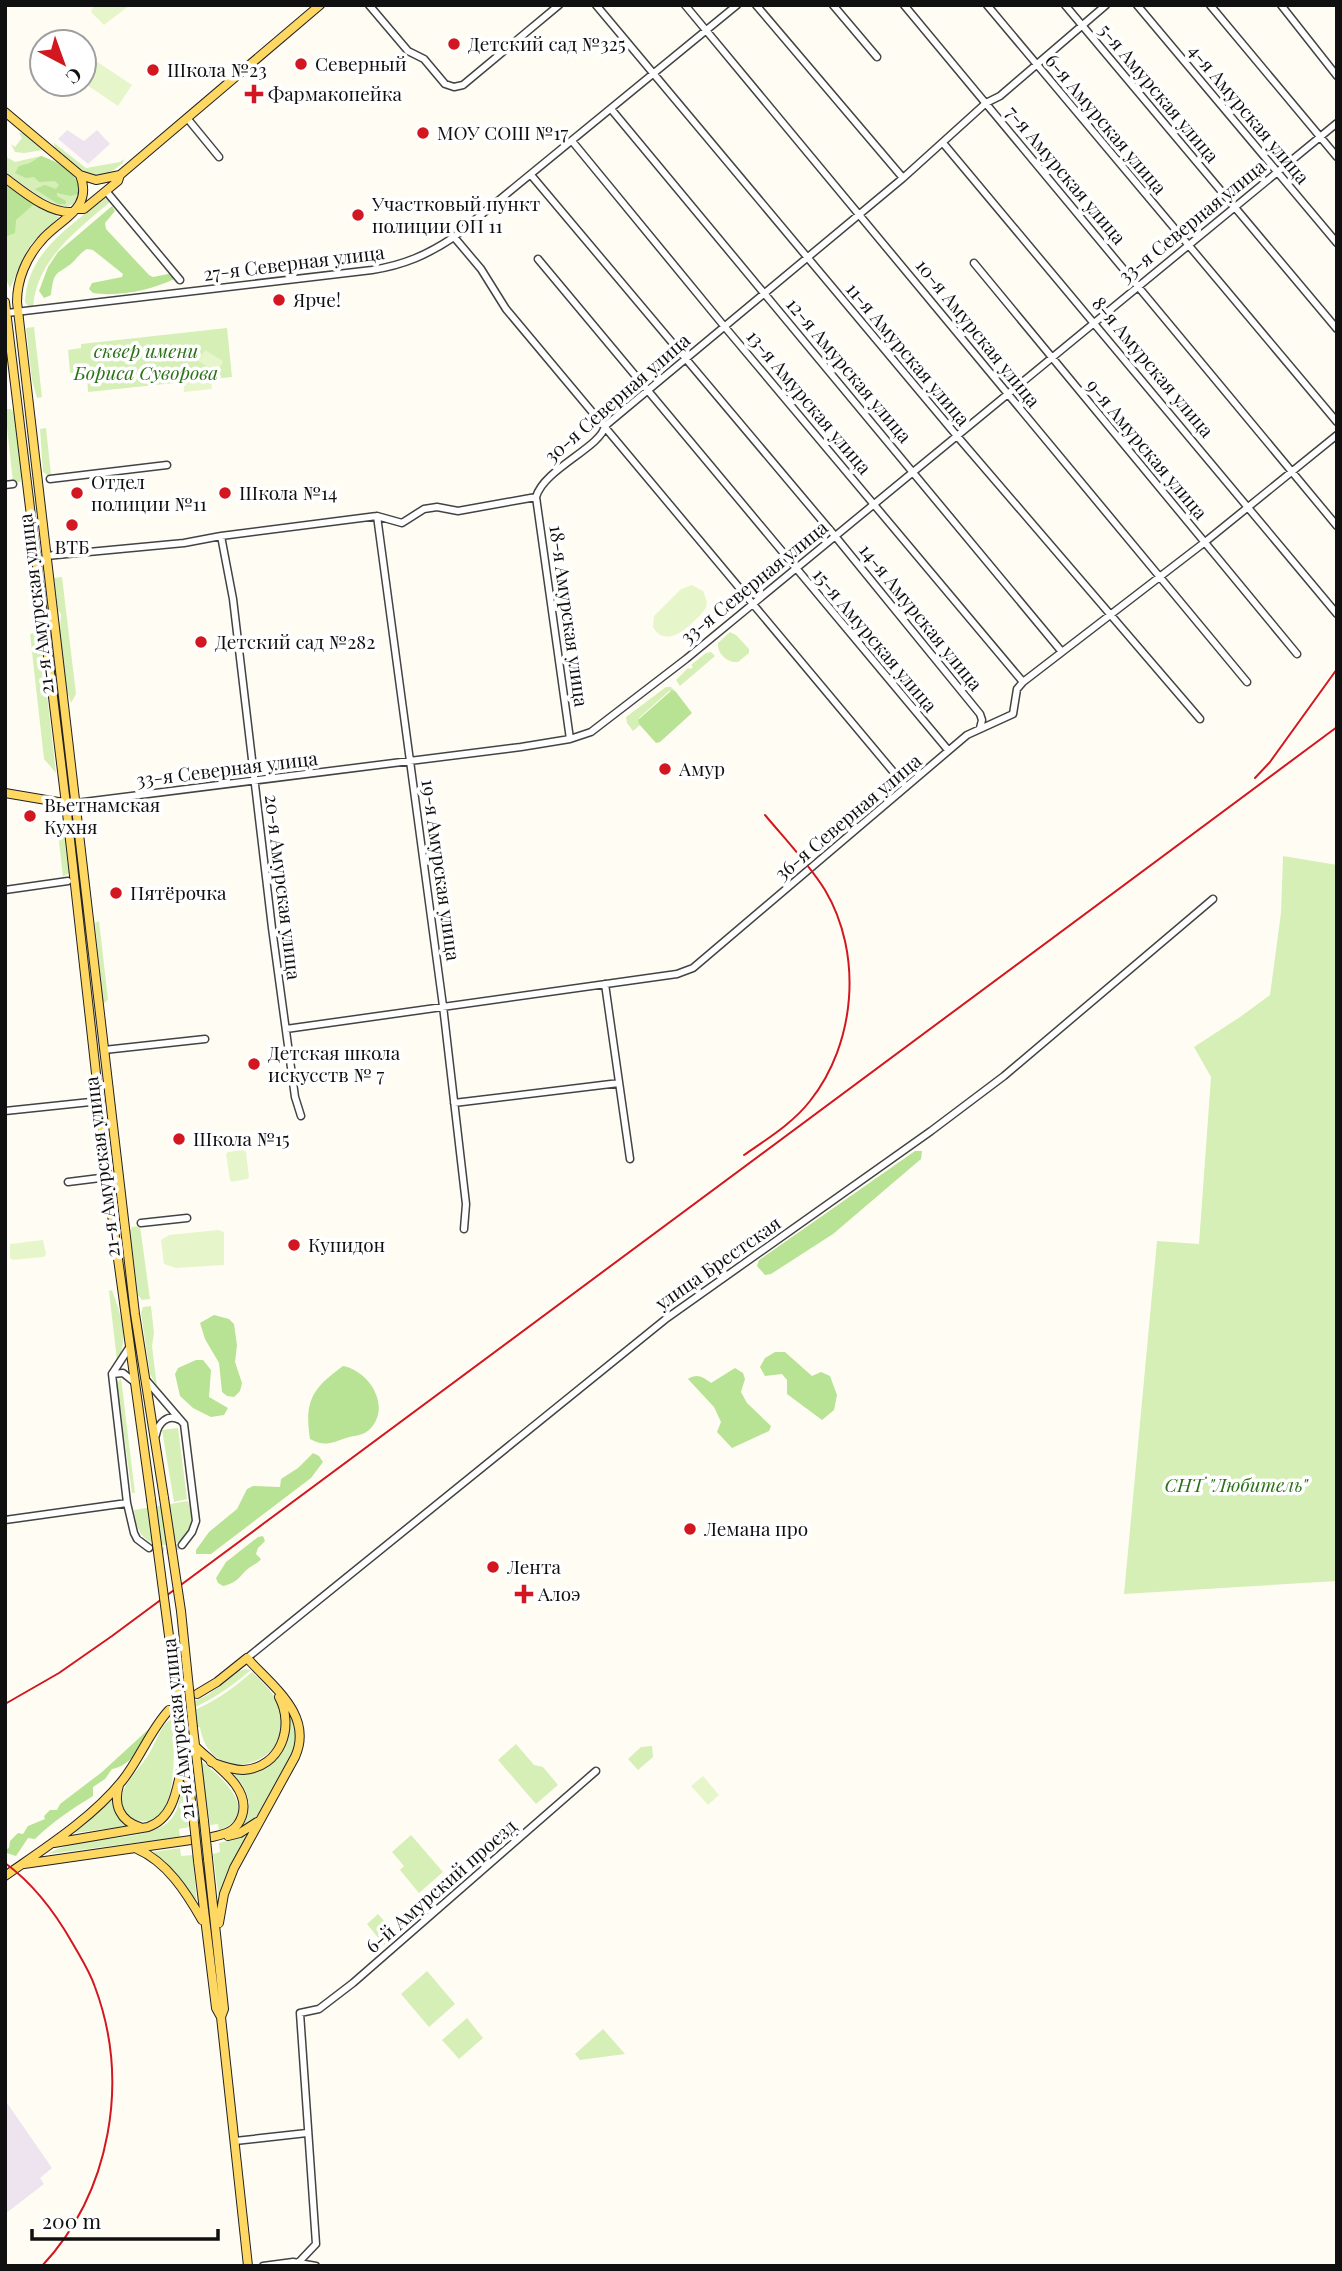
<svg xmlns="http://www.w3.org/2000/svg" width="1342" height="2271" font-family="'Playfair Display',serif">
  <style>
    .industrial { fill: #eee4ef }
    .green { fill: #d5efb7 }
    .forest { fill: #b8e294 }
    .pitch { fill: #e7f5ca }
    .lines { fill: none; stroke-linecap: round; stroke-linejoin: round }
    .minor-tunnel { stroke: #dbd9d1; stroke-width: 6; stroke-dasharray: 6 3; stroke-linecap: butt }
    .minor-casing { stroke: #434343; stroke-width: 9 }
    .major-casing { stroke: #212121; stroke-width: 10 }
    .minor { stroke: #fff; stroke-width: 6 }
    .major { stroke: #ffd763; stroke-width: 8 }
    .rail { stroke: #d21721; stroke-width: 2 }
    .major-bridge-casing { stroke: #212121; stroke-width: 10; stroke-linecap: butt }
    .major-bridge { stroke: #ffd763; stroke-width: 8 }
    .poi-dot { fill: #d21721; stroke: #fff; stroke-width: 2.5 }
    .labels { text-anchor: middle; stroke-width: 7; stroke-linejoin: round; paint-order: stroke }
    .poi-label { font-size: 19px; fill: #101010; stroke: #fff; text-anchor: start }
    .street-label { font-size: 19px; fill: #101010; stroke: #fff }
    .park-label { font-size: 19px; font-style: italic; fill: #2b7117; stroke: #fff }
  </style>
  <rect width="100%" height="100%" fill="#fffdf3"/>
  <!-- industrial -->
  <path class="industrial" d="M67,130l17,11 13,-11 13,14 -22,20 -30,-25z
    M5,2100l47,68 -12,10 4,6 -39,30z"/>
  <!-- green -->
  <path class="green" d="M19,133h4l20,17 -19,3 -9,-1 -4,-8 4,3 7,-9z
    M54,143l32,25 34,-6 4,-3 -1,4c-31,26 -42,7 -68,-15z
    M5,156l10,6 26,-6 16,6 22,18 2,10 -5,13 -13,5 -24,-12 -34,-24z
    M5,184l31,22 23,11 -29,28 -20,43 -5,-11z
    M106,197l6,3c-34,30 -75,58 -79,107l-5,-1 -3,-4c2,-37 24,-59 51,-81 10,-8 19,-18 30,-24z
    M34,327l8,70 -5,1 -5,-18 -6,-52z
    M227,328l5,49 -144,15 -1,-20 -17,1 -2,-23 13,-2v-4z
    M5,409h6l3,4 8,63 -2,6h-7z
    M46,428l5,47h-4l-4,-3 -3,-43z
    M62,577l14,117 -5,9 -5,-15 -6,-57 1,-17 -3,-4 -4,-32z
    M730,632l6,3 13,14v4l-11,9c-10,1 -21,-8 -20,-19z
    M36,633l6,18 14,122 -12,-14 -14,-125z
    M711,652l4,4 -35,30 -4,-6 12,-12 2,1 3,-2 -2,-2 15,-12z
    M666,687h5l5,5 -7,-1 -30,27 1,7 -7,6 -6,-8 -1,-6z
    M63,821l6,52 -6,4 -6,-53z
    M1283,856l54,9v716l-213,13 33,-353 42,3 12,-167 -17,-30 46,-30 30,-22 11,-82z
    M99,921l9,78 -3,4 -2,-2 -8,-78z
    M140,1226l10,73 -8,1 -4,-5 -8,-65 2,-3z
    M112,1290c8,23 18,49 5,71l-8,-70z
    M151,1306l3,27 -2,13 5,41 -7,-13 -9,-61 2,-6z
    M121,1378l14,115h-3l-15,-109z
    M178,1428l9,71 -13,3 -12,-72z
    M188,1501c3,9 5,19 2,28 -8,21 -40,21 -50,3 -4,-7 -5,-15 -6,-22z
    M245,1669l6,1c-29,24 -46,34 -81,48l2,-5 37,-19 30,-23z
    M252,1672c10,10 22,21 28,34 21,55 -69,88 -80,21l-27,6c2,20 2,75 -18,86 -7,3 -15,3 -21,0 -32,-15 2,-46 13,-62 7,-10 11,-24 18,-33 5,-6 17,-9 24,-12 25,-9 43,-23 63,-40z
    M288,1708l9,26 -3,19 -34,60 -17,14c11,-21 6,-38 -11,-54 11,-1 42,-16 51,-25 8,-10 7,-28 5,-40z
    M516,1744l18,21 9,2 15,18 -22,19 -38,-44z
    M652,1746l1,11 -15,13 -10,-11 13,-12z
    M201,1761c19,14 63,53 18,69l-1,-6 -8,1z
    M182,1783l7,44 -10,2 1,8 -132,17c33,-21 109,-9 126,-39 6,-9 6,-22 8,-32z
    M113,1796l2,15 12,15 -60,8z
    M411,1835l32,37 -24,21 -19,-23 4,-4 -12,-14z
    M246,1836l-26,65h-1l-6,-47 7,-2 -1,-9z
    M180,1848l1,8 12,-1 4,50 -25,-35 -19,-18z
    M378,1914l18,21 -12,10 -17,-21z
    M427,1971l28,33 -26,23 -28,-33z
    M467,2018l16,20 -24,21 -17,-19z
    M603,2029l22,25 -45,6 -5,-6z"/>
  <!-- forest -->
  <path class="forest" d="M41,156c19,7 36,17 40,37l-10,3 -14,-3v3l9,5v3h-8l-23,-15 10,-4 11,4 3,-4 -4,-4 -16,1 -5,-5 -8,1 -11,-5 4,-7 11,-3z
    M5,185l29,19 -18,16 -1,13 -8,3 -2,-1z
    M112,206l3,5 -10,12 1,6 43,46 4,2 20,-4 1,6c-22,11 -56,18 -81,14l-4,-4 3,-6 30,-6 1,-3 -30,-24 -6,-1c-6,3 -9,8 -14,13 -16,14 -19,6 -22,33l-7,3 -5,-7 9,-24 10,-15z
    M672,690l4,2 16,21 -32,29 -4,1 -17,-19 -1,-4z
    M915,1151h7l-1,8 -88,75 -62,40 -6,1 -8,-9 2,-6z
    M214,1315l15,4 5,5 3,21 -2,17 7,21 -2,8 -6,6 -7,-1 -5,-4 -3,-29 -14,-24 -5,-16z
    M775,1352h10l27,24 9,-4 9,4 7,19 -3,15 -12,10 -35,-26v-14l-5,-6 -17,2 -5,-9 5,-9z
    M196,1360h7l8,10 -2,27 19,11 -4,7 -13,2 -18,-9 -13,-12 -5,-22 3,-6z
    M343,1366c26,5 48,39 28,62 -7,8 -16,7 -25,10 -14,5 -22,9 -36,1 -6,-39 3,-51 33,-73z
    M735,1368l8,5 2,6 -4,13 6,11 24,23 -2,5 -37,17 -15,-16 4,-10 -7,-15 -26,-28c9,-6 15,-2 23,4z
    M313,1453l6,3 4,6 -12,16 -100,76h-15v-4l13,-18 28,-23 10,-20 6,-3 27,1 1,-8 17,-11z
    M263,1536l2,5 -7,7 -2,6 5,5c-2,3 -6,5 -9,7 -12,7 -11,16 -29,20l-5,-3 -2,-5 10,-16 32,-25z
    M151,1727c-6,16 -20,39 -39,42l-7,10 -12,8v9c-20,12 -42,27 -58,43l-7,-1 -12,18 -9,-3 -2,-3 4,-2 1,-7 8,-8 5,1 5,-8 17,-7 -1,-3 6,-6h7l3,-6 42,-32z"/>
  <!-- pitch -->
  <path class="pitch" d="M94,5h36l-26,20 -13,-13z
    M84,53l48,32 -14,21 -34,-23z
    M205,350l18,11 -5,11 -20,-11z
    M200,373l1,8 10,-1 1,9 -28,3 -1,-16z
    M692,585l11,6 4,11 -1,6c-11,14 -39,44 -53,19l1,-11 27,-27z
    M243,1150l3,2 3,25 -2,2 -15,3 -2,-2 -4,-26 2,-2z
    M218,1230l6,2v33l-48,3 -12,-4 -3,-24 8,-5z
    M43,1240l3,14 -2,3 -31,3 -3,-2v-14z
    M703,1776l16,19 -11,10 -17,-19z"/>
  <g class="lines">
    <!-- minor-tunnel -->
    <path class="minor-tunnel" d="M149,1548l18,3 15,-6"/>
    <defs>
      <path id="minor" d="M369,5l39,46 16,8 21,25 9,3 9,-2 96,-80
        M596,5l361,431 243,283
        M685,5l562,677
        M756,5l147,173
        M833,5l44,52
        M904,5l433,521
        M987,5l350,417
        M1065,5l272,324
        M1137,5l200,238
        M1210,5l127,152
        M1281,5l56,71
        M611,109l451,543
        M187,118l32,39
        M572,141l152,185 299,356
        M943,143l394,471
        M531,175l304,361 145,178 2,6 -2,8
        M106,191l74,89
        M454,237l27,32 25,40 400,478
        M538,259l410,491
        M974,263l323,391
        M7,313l365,-43c32,-5 55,-15 82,-33l283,-232
        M50,479l117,-14
        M5,485l8,-1
        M536,497l34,242
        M377,516l66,490 23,198 -2,25
        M221,536l12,63 39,329 23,169 6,19
        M46,556l138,-13 37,-7 156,-20 25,7 22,-14 13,-2 21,4 78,-14c8,-28 65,-50 69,-71l298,-248 83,-75 14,-7 106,-91
        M76,803l445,-56 49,-8 21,-7 95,-73 651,-536
        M5,890l63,-9
        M605,984l25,175
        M286,1029l391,-55 16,-6 274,-233 46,-21 4,-25 6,-7 182,-140 132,-107
        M104,1050l101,-11
        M454,1103l165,-20
        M5,1111l95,-10
        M68,1182l40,-5
        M141,1223l46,-5
        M129,1348l-17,26 15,129 7,30 3,6 12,9
        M112,1374l11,-1 10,8
        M147,1381l37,43 12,97 -4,11 -10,13
        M156,1435c2,-12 12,-22 24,-15
        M5,1520l122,-17
        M247,1658l420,-340 264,-187 73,-55 209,-177
        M235,2141l72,-8
        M298,2263l18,-19 -16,-231 19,-4 34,-26 243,-212
        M263,2266l30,-4 23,4"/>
      <path id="major" d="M5,112l75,63c14,35 -21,44 -39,66 -15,17 -24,39 -24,61l118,1012 29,184
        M80,175l16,5 24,-5
        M5,178c19,14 44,36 68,34
        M78,209h6l34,-28 2,-6 200,-170
        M5,302l61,502 45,404 40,291
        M5,793l65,11
        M197,1694l20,-12 30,-24c25,28 67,57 48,99l-61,111 -10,26 -5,29
        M181,1727l13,96
        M193,1728l11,93
        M195,1746c17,18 57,40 47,70 -5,15 -16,18 -30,21
        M211,1762c11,4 21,8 32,8 38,-2 52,-44 36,-73
        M119,1785c-6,20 1,36 21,42
        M228,1836l12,-3 17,-11
        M54,1843l94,-16c29,-10 29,-45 36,-70
        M137,1849c30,13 49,43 65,71
        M208,1859l16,150 -3,8 27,249
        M198,1861l18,147 5,9
        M24,1864l167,-24
        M5,1876c40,-28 86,-57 117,-95 18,-22 28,-51 47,-71"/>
    </defs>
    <!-- minor casing -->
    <use href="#minor" class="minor-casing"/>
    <!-- major casing -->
    <use href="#major" class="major-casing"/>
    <!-- minor -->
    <use href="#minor" class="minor"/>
    <!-- major -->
    <use href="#major" class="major"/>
    <!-- rail -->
    <path class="rail" d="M1255,778l15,-16 67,-93
      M744,1155c23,-16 49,-32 66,-54 46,-58 53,-147 15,-211 -17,-27 -40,-51 -60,-75
      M5,1704l54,-31 53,-37 1225,-909
      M5,1863c29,21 51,51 68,81 8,14 17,28 22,43 35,94 16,205 -53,279"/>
    <defs>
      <path id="major-bridge" d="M164,1498l17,113 12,117
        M151,1499l30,228
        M204,1821l4,38
        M194,1823l4,38"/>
    </defs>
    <!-- major-bridge casing -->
    <use href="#major-bridge" class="major-bridge-casing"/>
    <!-- major-bridge -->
    <use href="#major-bridge" class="major-bridge"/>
  </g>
  <!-- markers -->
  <g class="poi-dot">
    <circle cx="454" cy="44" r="7"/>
    <circle cx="301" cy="64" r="7"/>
    <circle cx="153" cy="70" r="7"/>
    <path d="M250.5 83.5h7v7h7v7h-7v7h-7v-7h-7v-7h7z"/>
    <circle cx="423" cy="133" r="7"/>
    <circle cx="358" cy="215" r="7"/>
    <circle cx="279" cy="300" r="7"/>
    <circle cx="77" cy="493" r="7"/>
    <circle cx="225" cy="493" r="7"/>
    <circle cx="72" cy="525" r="7"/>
    <circle cx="201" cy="642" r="7"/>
    <circle cx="665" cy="769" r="7"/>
    <circle cx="30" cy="816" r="7"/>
    <circle cx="116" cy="893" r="7"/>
    <circle cx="254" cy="1064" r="7"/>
    <circle cx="179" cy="1139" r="7"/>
    <circle cx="294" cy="1245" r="7"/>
    <circle cx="690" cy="1529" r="7"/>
    <circle cx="493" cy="1567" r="7"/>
    <path d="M520.5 1583.5h7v7h7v7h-7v7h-7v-7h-7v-7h7z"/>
  </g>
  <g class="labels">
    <!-- poi labels -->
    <g class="poi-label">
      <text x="468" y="51">Детский сад №325</text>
      <text x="315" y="71">Северный</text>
      <text x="167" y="77">Школа №23</text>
      <text x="268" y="101">Фармакопейка</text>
      <text x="437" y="140">МОУ СОШ №17</text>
      <text x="372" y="211">Участковый пункт<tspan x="372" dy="22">полиции ОП 11</tspan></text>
      <text x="293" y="307">Ярче!</text>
      <text x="91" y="489">Отдел<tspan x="91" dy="22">полиции №11</tspan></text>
      <text x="239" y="500">Школа №14</text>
      <text x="72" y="554" text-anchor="middle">ВТБ</text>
      <text x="215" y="649">Детский сад №282</text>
      <text x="679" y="776">Амур</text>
      <text x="44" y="812">Вьетнамская<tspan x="44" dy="22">Кухня</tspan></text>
      <text x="130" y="900">Пятёрочка</text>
      <text x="268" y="1060">Детская школа<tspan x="268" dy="22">искусств № 7</tspan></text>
      <text x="193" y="1146">Школа №15</text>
      <text x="308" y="1252">Купидон</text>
      <text x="704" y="1536">Лемана про</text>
      <text x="507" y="1574">Лента</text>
      <text x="538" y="1601">Алоэ</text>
    </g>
    <!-- street labels -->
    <g class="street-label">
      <text transform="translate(1159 93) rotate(50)" y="7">5-я Амурская улица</text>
      <text transform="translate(1249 114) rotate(50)" y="7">4-я Амурская улица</text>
      <text transform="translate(1106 124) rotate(50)" y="7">6-я Амурская улица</text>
      <text transform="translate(1066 175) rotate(50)" y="7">7-я Амурская улица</text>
      <text transform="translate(1192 221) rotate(-39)" y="7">33-я Северная улица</text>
      <text transform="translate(294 263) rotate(-7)" y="7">27-я Северная улица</text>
      <text transform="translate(978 333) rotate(51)" y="7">10-я Амурская улица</text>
      <text transform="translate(908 354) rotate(50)" y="7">11-я Амурская улица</text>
      <text transform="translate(1153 367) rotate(50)" y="7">8-я Амурская улица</text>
      <text transform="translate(849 370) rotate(50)" y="7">12-я Амурская улица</text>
      <text transform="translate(617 398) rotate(-41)" y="7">30-я Северная улица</text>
      <text transform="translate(809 402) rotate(50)" y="7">13-я Амурская улица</text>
      <text transform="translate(1147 449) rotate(50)" y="7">9-я Амурская улица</text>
      <text transform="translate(754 582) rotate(-39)" y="7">33-я Северная улица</text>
      <text transform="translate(36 604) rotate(-97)" y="7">21-я Амурская улица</text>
      <text transform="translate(569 616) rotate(82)" y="7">18-я Амурская улица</text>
      <text transform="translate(921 617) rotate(51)" y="7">14-я Амурская улица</text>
      <text transform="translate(875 640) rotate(50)" y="7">15-я Амурская улица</text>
      <text transform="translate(227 769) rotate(-7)" y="7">33-я Северная улица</text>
      <text transform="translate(848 817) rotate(-40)" y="7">36-я Северная улица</text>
      <text transform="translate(441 870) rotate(82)" y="7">19-я Амурская улица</text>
      <text transform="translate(283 887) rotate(83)" y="7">20-я Амурская улица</text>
      <text transform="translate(102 1167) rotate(-97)" y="7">21-я Амурская улица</text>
      <text transform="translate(718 1263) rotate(-35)" y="7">улица Брестская</text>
      <text transform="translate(178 1729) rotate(-96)" y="7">21-я Амурская улица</text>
      <text transform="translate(441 1886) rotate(-41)" y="7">6-й Амурский проезд</text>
    </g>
    <!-- park labels -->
    <g class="park-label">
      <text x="146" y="358">сквер имени<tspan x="146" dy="22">Бориса Суворова</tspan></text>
      <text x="1236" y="1492">СНТ "Любитель"</text>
    </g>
  </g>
  <!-- border -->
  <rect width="1342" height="2271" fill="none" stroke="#101010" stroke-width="14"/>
  <!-- north arrow -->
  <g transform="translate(63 63) rotate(139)"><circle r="33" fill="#ffffff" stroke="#9f9f9f" stroke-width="2"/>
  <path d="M0-5L12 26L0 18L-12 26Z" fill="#d21721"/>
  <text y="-10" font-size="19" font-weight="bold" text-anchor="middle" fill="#101010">С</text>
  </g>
  <!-- scale -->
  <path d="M32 2229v10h186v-10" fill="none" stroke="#101010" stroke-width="3.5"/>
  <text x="42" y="2229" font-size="21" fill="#101010" stroke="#ffffff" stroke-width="5" paint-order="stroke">200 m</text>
</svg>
